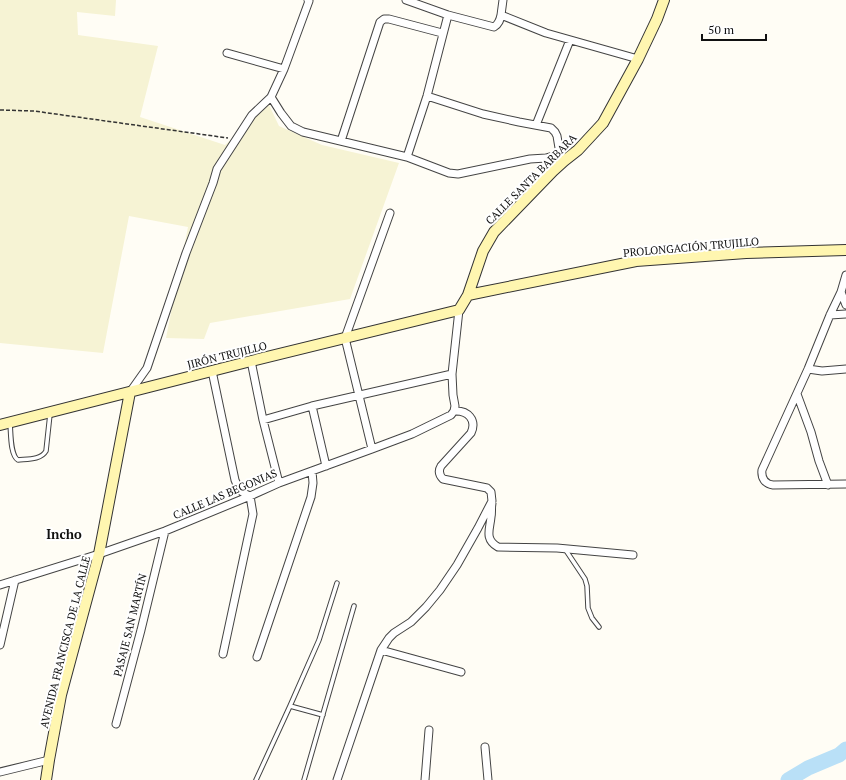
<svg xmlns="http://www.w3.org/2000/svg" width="846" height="780" font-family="'PT Serif',serif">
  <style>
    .farmland { fill: #f6f3d4 }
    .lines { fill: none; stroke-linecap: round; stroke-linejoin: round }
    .river { stroke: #b9e0f7; stroke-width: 15 }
    .lane-casing { stroke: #444; stroke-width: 5.5 }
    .street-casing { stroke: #444; stroke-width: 9 }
    .secondary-casing { stroke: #333; stroke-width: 12 }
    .path { stroke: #333; stroke-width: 1.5; stroke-dasharray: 4 2; stroke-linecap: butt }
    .lane { stroke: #fff; stroke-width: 3.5 }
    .street { stroke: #fff; stroke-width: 7 }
    .secondary { stroke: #fff6b0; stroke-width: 10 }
    .labels { text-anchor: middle; stroke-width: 4; stroke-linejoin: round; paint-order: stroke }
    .street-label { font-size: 11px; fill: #111; stroke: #fff }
    .quarter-label { font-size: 13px; font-weight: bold; fill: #111; stroke: #fff }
  </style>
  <rect width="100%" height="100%" fill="#fffdf5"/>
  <!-- farmland -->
  <path class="farmland" d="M0,0h116l-1,16 -38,-4 1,23 80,11 -18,71 85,28 44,-40 10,21 43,19 77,18 -49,136 -140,24 -6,16 -38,-1 22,-111 -59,-11 -26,137 -103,-10z"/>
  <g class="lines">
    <!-- river -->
    <path class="river" d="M788,780l20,-12 31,-13 7,-6"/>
    <defs>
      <path id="lane" d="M10,423c1,10 0,32 8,37 9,-1 23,0 28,-9l4,-37
        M565,549l20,30 2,7 1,22 4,10 7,9
        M290,706l33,9
        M256,780l34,-74 29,-66 18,-57
        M304,780l50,-174"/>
      <path id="street" d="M406,0l42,15 46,12c5,-3 6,-7 7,-12l45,18 92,26
        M501,15l2,-15
        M227,53l57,16
        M427,96l56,18 36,8 32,6 4,4 2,4 3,18 2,3
        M271,97l10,16 10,13 12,6 104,25 42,16 9,1 72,-15 16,-1 14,-4
        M536,125l34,-85
        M341,141l39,-119 4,-3h5l53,14
        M407,157l20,-61 21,-81
        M846,275l-5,17 -11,23 -22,54 -46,101c-1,8 3,14 11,15l73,-1
        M841,292l5,13
        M830,315l16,-1
        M251,361l12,59 16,63
        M808,369l14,2 24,-2
        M212,371l23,109c4,10 5,12 15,16l3,18 -30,140
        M130,392l17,-24 39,-115 27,-70 4,-14 35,-54 19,-18 13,-28 25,-68 -1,-1
        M797,394l14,38 8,29 9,24
        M312,406l14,60
        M454,411l1,-5 -2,-11 -1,-21 7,-64
        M263,420l49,-14 140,-32
        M372,449l-27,-111 45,-125
        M492,503c-1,5 0,10 -1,14 -1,12 -7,22 7,30l59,1 76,7
        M0,585l99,-31 66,-23 85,-35 29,-13 93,-34 40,-15 39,-19 3,-4
        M0,645l15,-65
        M381,650l80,22
        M257,657l54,-160 2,-14 -1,-12
        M116,724l25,-94 24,-99
        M485,747l3,33
        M0,772l49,-12
        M337,780l44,-130 8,-12 5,-5 17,-11 15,-15 14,-17 17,-25 21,-37 14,-27 -1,-9 -4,-4 -44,-9c-4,-4 -5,-8 -2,-13l30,-33c6,-13 -3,-23 -17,-22
        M425,780l4,-50"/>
      <path id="secondary" d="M468,295l168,-34 110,-8 100,-3
        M0,425l251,-64 208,-51 9,-15 15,-44 11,-19 59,-61 11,-10 14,-11 25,-27 35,-64 19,-40 7,-19
        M46,780l3,-20 12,-65 38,-141 31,-162"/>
    </defs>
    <!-- lane casing -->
    <use href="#lane" class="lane-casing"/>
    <!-- street casing -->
    <use href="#street" class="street-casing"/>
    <!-- secondary casing -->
    <use href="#secondary" class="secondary-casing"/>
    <!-- path -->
    <path class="path" d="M0,110l34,1 194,27"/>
    <!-- lane -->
    <use href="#lane" class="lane"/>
    <!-- street -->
    <use href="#street" class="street"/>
    <!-- secondary -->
    <use href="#secondary" class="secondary"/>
  </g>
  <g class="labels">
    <!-- street labels -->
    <g class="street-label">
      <text transform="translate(531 179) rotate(-45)" y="4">CALLE SANTA BARBARA</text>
      <text transform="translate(691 247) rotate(-5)" y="4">PROLONGACIÓN TRUJILLO</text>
      <text transform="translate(227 355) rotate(-14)" y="4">JIRÓN TRUJILLO</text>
      <text transform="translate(225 494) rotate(-23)" y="4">CALLE LAS BEGONIAS</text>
      <text transform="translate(130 625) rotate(-76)" y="4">PASAJE SAN MARTÍN</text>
      <text transform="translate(65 642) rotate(-76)" y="4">AVENIDA FRANCISCA DE LA CALLE</text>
    </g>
    <!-- quarter labels -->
    <g class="quarter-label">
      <text x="64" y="539">Incho</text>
    </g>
  </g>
  <!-- scale -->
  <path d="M702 34v6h64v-6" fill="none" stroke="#111111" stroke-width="2"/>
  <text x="708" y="34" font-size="12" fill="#111111" stroke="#ffffff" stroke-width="3" paint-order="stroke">50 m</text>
</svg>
